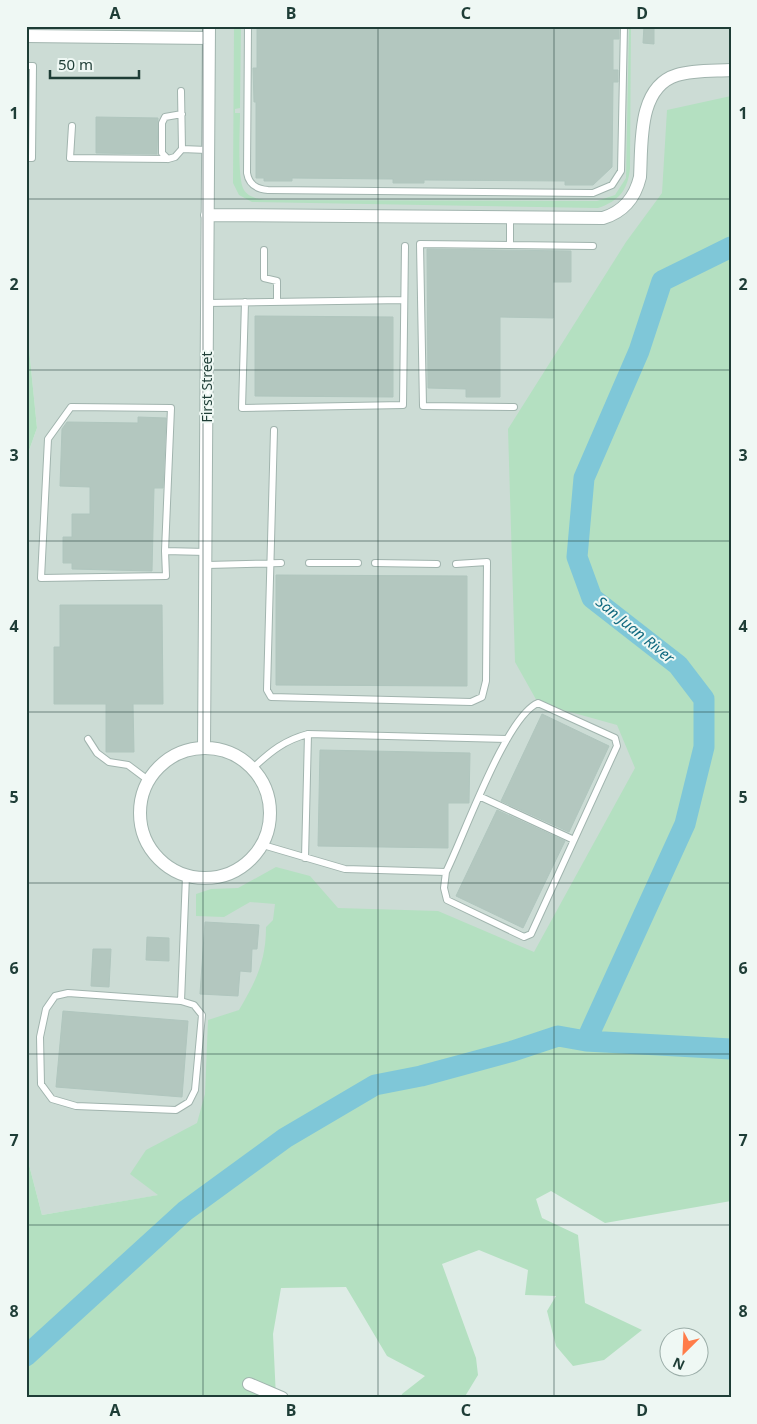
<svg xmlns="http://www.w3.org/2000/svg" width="757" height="1424" font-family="'Noto Sans',sans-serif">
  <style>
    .built { fill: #ccdcd5 }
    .green { fill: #b4e0c1 }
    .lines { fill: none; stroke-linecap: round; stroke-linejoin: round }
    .river { stroke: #7fc7d8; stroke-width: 21 }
    .building { fill: #b3c7bf; stroke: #b0c6be }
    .lane-casing { stroke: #a1b4ae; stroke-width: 8 }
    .street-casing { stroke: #a1b4ae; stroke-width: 14 }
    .lane { stroke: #fff; stroke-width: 6 }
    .street { stroke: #fff; stroke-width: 12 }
    .grid { fill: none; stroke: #1e3d36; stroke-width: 1; stroke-opacity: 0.55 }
    .labels { text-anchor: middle; stroke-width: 4; stroke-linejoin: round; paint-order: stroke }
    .street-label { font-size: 14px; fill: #1e3d36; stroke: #eff8f4 }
    .water-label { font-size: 15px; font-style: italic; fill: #126a80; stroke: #eff8f4 }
    .neatline { fill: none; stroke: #1e3d36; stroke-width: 2 }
    .grid-label { font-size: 16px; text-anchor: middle; font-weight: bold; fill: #1e3d36 }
  </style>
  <rect width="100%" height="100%" fill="#deece6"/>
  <!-- built -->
  <path class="built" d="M26,26h705v986l-572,183 -117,20 -16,-62v-694l11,-31 -11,-109z"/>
  <!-- green -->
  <path class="green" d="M234,26h7l-1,82 -5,1v4h5c0,16 -3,66 4,77 4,7 14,9 21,10l332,1 18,-6 11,-17 3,-152h2l-1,142c-2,22 -11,33 -32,40l-346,-6 -13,-7 -6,-12z
    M731,96v1105l-126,22 -54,-32 -15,8 6,19 36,17 7,68 57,27 -38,30 -31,6 -17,-20 -9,-35 9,-15 -31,-1 3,-25 -49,-20 -37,14 34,94 2,17 -14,23h-63l1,-4 23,-18 -38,-20 -41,-69 -65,1 -8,46 3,64h-250v-245l16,62 116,-20 -28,-21 16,-24 51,-27 8,-29 3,-74 31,-10c17,-29 27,-49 27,-83l7,-7 2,-16 -25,-2 -26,15 -28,-1v-22l15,-5 27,-1 38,-21 34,9 28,32 100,3 96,41 101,-184 -18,-43 -79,-22 -23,-41 -7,-233 118,-187 36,-49 5,-83z
    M26,319l11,109 -11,31z"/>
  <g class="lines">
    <!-- river -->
    <path class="river" d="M586,1041l99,-217 19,-77v-48l-26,-34 -86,-67 -15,-41 7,-79 55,-127 23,-70 69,-34
      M26,1356l159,-145 100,-73 90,-53 46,-9 92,-25 45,-15 28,5 145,8"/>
  </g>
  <!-- building -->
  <path class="building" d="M257,26l362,1v12h-6v31h5v12h-5l-1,85 -19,18h-28v-4l-141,-1v3h-31v-4l-101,-1v3h-28v-3h-8v-76h-2l-1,-34h4z
    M644,26h10v18l-11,-1z
    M96,117l62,1 -1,36 -61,-1z
    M427,249l144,2v31h-18v36l-53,-1v80h-34v-8l-38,-1z
    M255,316l138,1v80l-138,-1z
    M138,417l28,1 -3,70h-9l-2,83 -80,-2v-6h-9v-26h9v-23h18v-27l-30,-1 2,-57 5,-7 71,1z
    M276,575l191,1v110l-191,-1z
    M60,605h102l1,99h-30l1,48h-28v-48h-52v-57h6z
    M542,714l67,32 -40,86 -68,-31z
    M320,750l150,3 -1,50h-21v45l-130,-2z
    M497,810l68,31 -42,87 -67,-32z
    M205,922l54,3 -2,24h-5l-1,23 -11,-1 -2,25 -38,-2z
    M147,937l22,1v23l-23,-1z
    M93,949h18l-2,38 -18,-1z
    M63,1011l125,10 -6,76 -126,-10z"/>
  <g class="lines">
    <defs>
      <path id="lane" d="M248,26l-1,147c2,12 10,16 21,17l325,3 19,-8 9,-14 3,-145
        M26,66h7l-1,92h-6
        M72,126l-2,32 98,1 7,-2 7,-8 -1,-58
        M182,149l25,1
        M168,159l-6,-6v-30l3,-6 17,-3
        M510,244v-26
        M264,250v28l13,3v20
        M245,302l-3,106 161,-3 2,-159
        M207,303l197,-3
        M71,407l100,1 -6,143 1,25 -125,2 7,-139z
        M514,407l-91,-1 -3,-162 173,2
        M274,430l-7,260 4,7 200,5 11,-5 4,-16 1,-119 -31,2
        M165,551l41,1
        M309,563h49
        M375,563l62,1
        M207,565l74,-2
        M538,703l77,35 2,8 -86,188 -7,3 -77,-37 -3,-12 2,-16c18,-36 60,-156 92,-169z
        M88,739l9,14 12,9 19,3 20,15
        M253,768c18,-17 32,-28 55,-34l199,5
        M481,797l93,43
        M263,845l82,24 101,3
        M305,858l3,-124
        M68,993l113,8 13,4 8,10 -7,75 -6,12 -13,8 -100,-4 -24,-7 -11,-15 -1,-47 6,-28 9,-13z
        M181,1001l5,-125"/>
      <path id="street" d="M26,36l183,2
        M207,215l396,3c20,-6 32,-20 37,-41 2,-32 -3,-90 37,-102 16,-5 36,-4 54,-5
        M204,747l5,-721
        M140 813a65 65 0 1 1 130 0a65 65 0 1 1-130 0Z
        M249,1384l33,14"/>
    </defs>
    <!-- lane casing -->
    <use href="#lane" class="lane-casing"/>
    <!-- street casing -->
    <use href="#street" class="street-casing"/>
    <!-- lane -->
    <use href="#lane" class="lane"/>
    <!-- street -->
    <use href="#street" class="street"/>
  </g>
  <!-- grid -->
  <path class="grid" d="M203,26v1372M378,26v1372M554,26v1372M26,199h705M26,370h705M26,541h705M26,712h705M26,883h705M26,1054h705M26,1225h705"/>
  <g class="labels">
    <!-- street labels -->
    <g class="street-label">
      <text transform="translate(207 387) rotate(-90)" y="5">First Street</text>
    </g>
    <!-- water labels -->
    <g class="water-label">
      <text transform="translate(635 630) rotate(39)" y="5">San Juan River</text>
    </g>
  </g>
  <!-- border -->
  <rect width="757" height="1424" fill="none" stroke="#eff8f4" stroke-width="55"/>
  <!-- north arrow -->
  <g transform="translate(684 1352) rotate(204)"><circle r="24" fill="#eff8f4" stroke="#9bada8"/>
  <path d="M0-4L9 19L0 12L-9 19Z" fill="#ff7c49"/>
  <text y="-8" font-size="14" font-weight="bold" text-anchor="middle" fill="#1e3d36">N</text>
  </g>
  <!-- scale -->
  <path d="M50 70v8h89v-8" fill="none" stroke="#1e3d36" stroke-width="2.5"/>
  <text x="58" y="70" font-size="15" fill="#1e3d36" stroke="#eff8f4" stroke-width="4" paint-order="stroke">50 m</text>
  <rect x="28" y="28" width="702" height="1368" class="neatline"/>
  <g class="grid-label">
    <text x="115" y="19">A</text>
    <text x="291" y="19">B</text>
    <text x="466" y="19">C</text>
    <text x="642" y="19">D</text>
    <text x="14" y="119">1</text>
    <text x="743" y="119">1</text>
    <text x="14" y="290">2</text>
    <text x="743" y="290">2</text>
    <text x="14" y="461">3</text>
    <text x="743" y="461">3</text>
    <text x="14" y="632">4</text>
    <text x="743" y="632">4</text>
    <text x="14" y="803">5</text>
    <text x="743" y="803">5</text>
    <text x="14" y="974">6</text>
    <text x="743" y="974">6</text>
    <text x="14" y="1146">7</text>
    <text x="743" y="1146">7</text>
    <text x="14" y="1317">8</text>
    <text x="743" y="1317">8</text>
    <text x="115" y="1416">A</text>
    <text x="291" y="1416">B</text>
    <text x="466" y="1416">C</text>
    <text x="642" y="1416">D</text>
  </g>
</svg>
